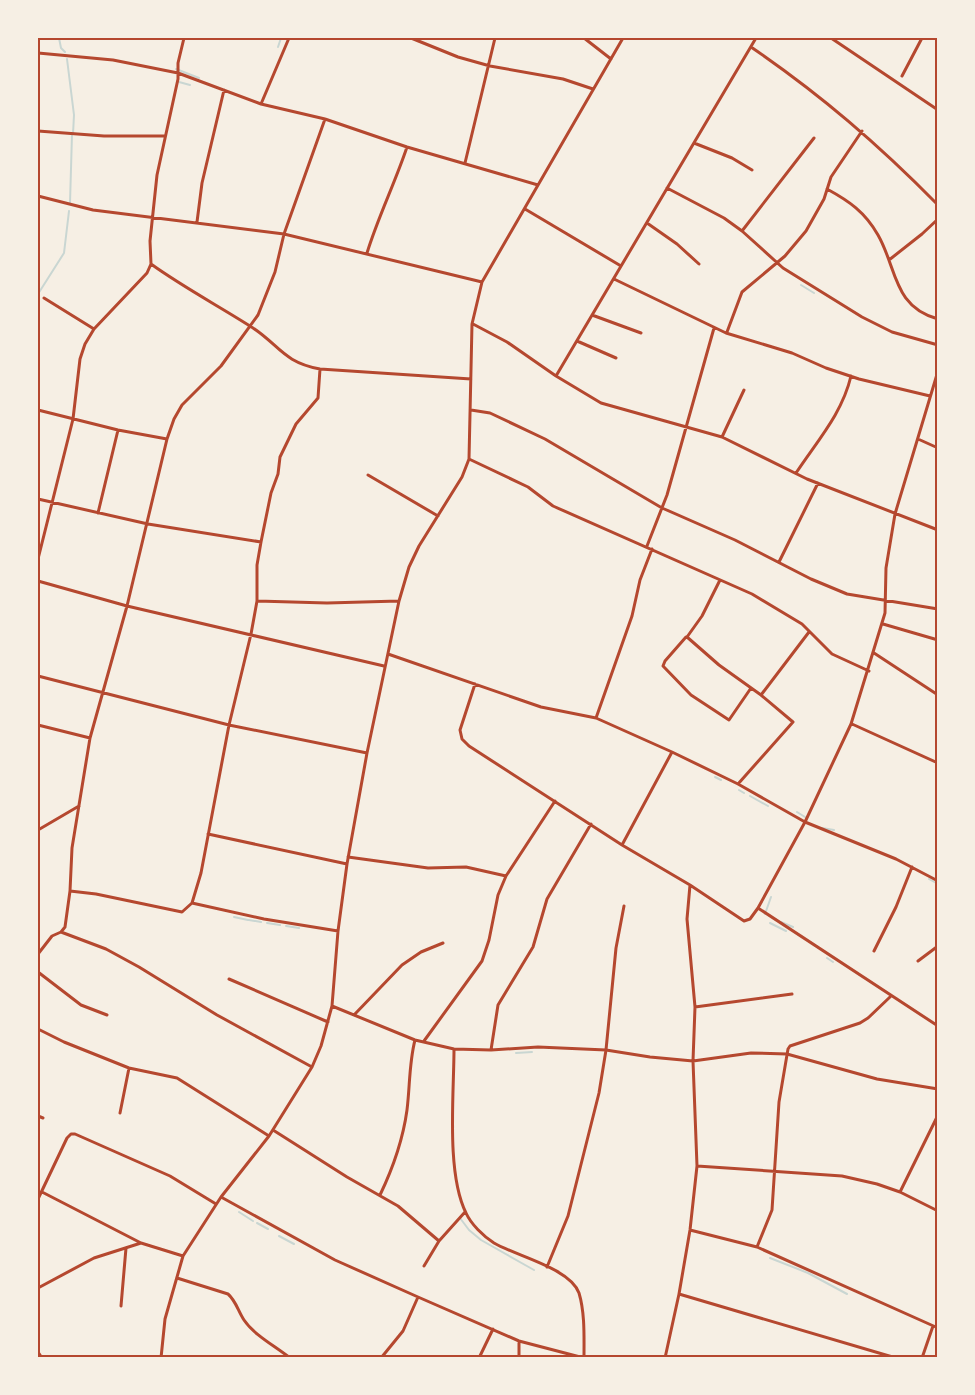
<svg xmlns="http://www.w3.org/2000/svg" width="975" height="1395" font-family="Rubik,sans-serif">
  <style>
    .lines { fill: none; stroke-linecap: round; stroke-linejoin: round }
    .stream { stroke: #c9d6d2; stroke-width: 2 }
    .minor { stroke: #b5482f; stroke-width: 3 }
    .neatline { fill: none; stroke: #b5482f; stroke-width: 2 }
  </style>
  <rect width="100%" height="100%" fill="#f6efe4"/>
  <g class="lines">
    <!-- stream -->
    <path class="stream" d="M59,38l2,10 4,4
      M278,47l3,-9
      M67,59l7,56 -1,19
      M176,69l23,9
      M179,82l11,3
      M70,203l2,-69
      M801,285l13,8
      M38,294l26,-41 5,-42
      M715,777l6,3
      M739,790l5,3
      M750,796l18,10
      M797,812l8,5
      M822,828l12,2
      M929,879l9,5
      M765,914l6,-17
      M234,917l14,3
      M249,920l12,2
      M781,922l12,5
      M267,923l13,2
      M770,923l16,8
      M286,926l13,2
      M827,958l6,4
      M516,1053l16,-1
      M239,1212l14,9
      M460,1218l9,12 12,10 53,30
      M257,1223l11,6
      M279,1236l15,8
      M770,1258l38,15 39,21"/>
    <!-- minor -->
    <path class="minor" d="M411,38l47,19 32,9 73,13 30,10
      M584,38l27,21
      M831,38l107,72
      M751,47c70,48 127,97 187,158
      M38,53l75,7 65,13 83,31 64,15 82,28 131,38
      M902,76l20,-38
      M261,104l28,-66
      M38,131l66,5h61
      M694,143l38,15 20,12
      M465,163l30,-125
      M667,188l57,30 18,13 41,37 79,49 30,15 46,13
      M827,189c22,12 38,23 51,46 19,33 15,72 60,84
      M38,196l55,14 191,24 198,48
      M525,209l96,57
      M197,222l5,-39 22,-93
      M647,223l30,21 22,20
      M742,231l72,-93
      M367,253c11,-36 28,-70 40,-106
      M889,260l33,-26 16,-15
      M151,264c32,23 66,41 99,62 29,18 32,36 70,43l151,10
      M614,279l112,54 66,20 34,15 33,11 71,17
      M44,298l50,31
      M592,315l49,18
      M473,324l34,18 49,34 45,27 121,34 85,42 131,51
      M727,332l15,-40 43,-36 21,-25 18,-32 7,-22 31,-46
      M577,341l39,17
      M556,376l200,-338
      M38,410l80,20 49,9 -40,167 -37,132 -18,110 -2,43 -5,36 -4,5 -9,4 -14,18
      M471,410l19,3 55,26 117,69 73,32 76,39 36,15 91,15
      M722,437l22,-47
      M167,439l7,-20 8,-14 39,-39 37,-51 17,-43 9,-38 41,-115
      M918,439l20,9
      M469,459l59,28 25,19 199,88 50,30 30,30 37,17
      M796,473c21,-32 46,-59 55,-97
      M368,475l70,41
      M38,499l110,25 113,18 -4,23v36l-6,33 -22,91 -28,148 -9,30 -10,9 -86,-18 -26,-3
      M98,513l20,-83
      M261,542l10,-49 7,-19 2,-17 16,-33 22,-26 2,-29
      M647,546l20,-51 47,-167
      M38,559l35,-140 7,-60 5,-15 9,-15 53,-56 4,-9 -1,-23 7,-66 21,-96v-16l6,-25
      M779,562l39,-79
      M720,580l-18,36 -15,21 32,28 42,30 32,27 -55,62
      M38,581l89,25 257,60
      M257,601l70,2 72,-2
      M883,624l55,16
      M686,637l-21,24 -2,5 28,29 38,25 22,-32
      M874,653l64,42
      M388,654l153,53 55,11 76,34 66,32 67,38 91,37 42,22
      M38,676l191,49 138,28
      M475,684l-15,46 2,9 7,7 153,99 68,40 54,36 6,-2 8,-11 180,118
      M761,695l48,-63
      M596,718l36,-102 8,-36 12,-31
      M852,724l86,39
      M38,725l52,13
      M38,830l41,-24
      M208,834l139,30
      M622,845l50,-93
      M348,857l80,11 38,-1 40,9
      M192,903l72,16 74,12
      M758,908l47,-86 46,-98 34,-111 1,-45 9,-54 43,-143
      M61,932l45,17 33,18 78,48 95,52
      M874,951l22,-44 16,-40
      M918,961l20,-15
      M38,972l43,33 26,10
      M229,979l99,43
      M332,1006l83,34 39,9 37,1 47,-3 68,3 44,7 43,4 58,-8 36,1 90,25 61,10
      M695,1007l97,-13
      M354,1015l48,-50 19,-13 22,-9
      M38,1029l26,13 65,26 48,10 92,58
      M424,1041l58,-80 7,-21 9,-45 8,-19 49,-75
      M454,1049c0,45 -8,124 12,164 5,11 17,23 28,30 22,13 76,25 85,50 6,20 5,44 5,64
      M491,1050l7,-45 35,-58 14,-48 44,-75
      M120,1113l9,-45
      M38,1116l5,2
      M273,1130l74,47 51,29 41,35
      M697,1166l145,10 35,8 23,8 38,19
      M42,1192l99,51
      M900,1192l38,-77
      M380,1195c13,-27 23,-56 27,-85 3,-24 2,-47 8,-70
      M221,1197l114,63 83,37 101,44 65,17
      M38,1199l29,-61 4,-4h4l95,42 46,28
      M690,1230l67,17 181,81
      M757,1247l15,-37 7,-108 9,-53 2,-3 70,-23 8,-5 22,-21
      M424,1266l15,-25 26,-29
      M547,1267l21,-51 31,-123 7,-43 10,-102 8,-42
      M177,1278l51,16c8,7 10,17 16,26 10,15 31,26 46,38
      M38,1288l56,-30 47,-15 42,13
      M679,1294l217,64
      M121,1306l5,-58
      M519,1341v17
      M38,1352l4,6
      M161,1358l4,-39 18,-63 38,-59 48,-61 43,-69 9,-21 11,-40 6,-75 9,-67 20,-111 32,-152 10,-34 10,-21 43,-69 7,-18 3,-135 10,-42 141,-244
      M381,1358l22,-27 15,-34
      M479,1358l14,-29
      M665,1358l14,-64 11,-64 7,-64 -4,-105 2,-54 -8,-88 3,-34
      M922,1358l11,-32"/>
  </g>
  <!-- border -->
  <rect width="975" height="1395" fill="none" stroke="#f6efe4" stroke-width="78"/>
  <rect x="39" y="39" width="897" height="1317" class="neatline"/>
</svg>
